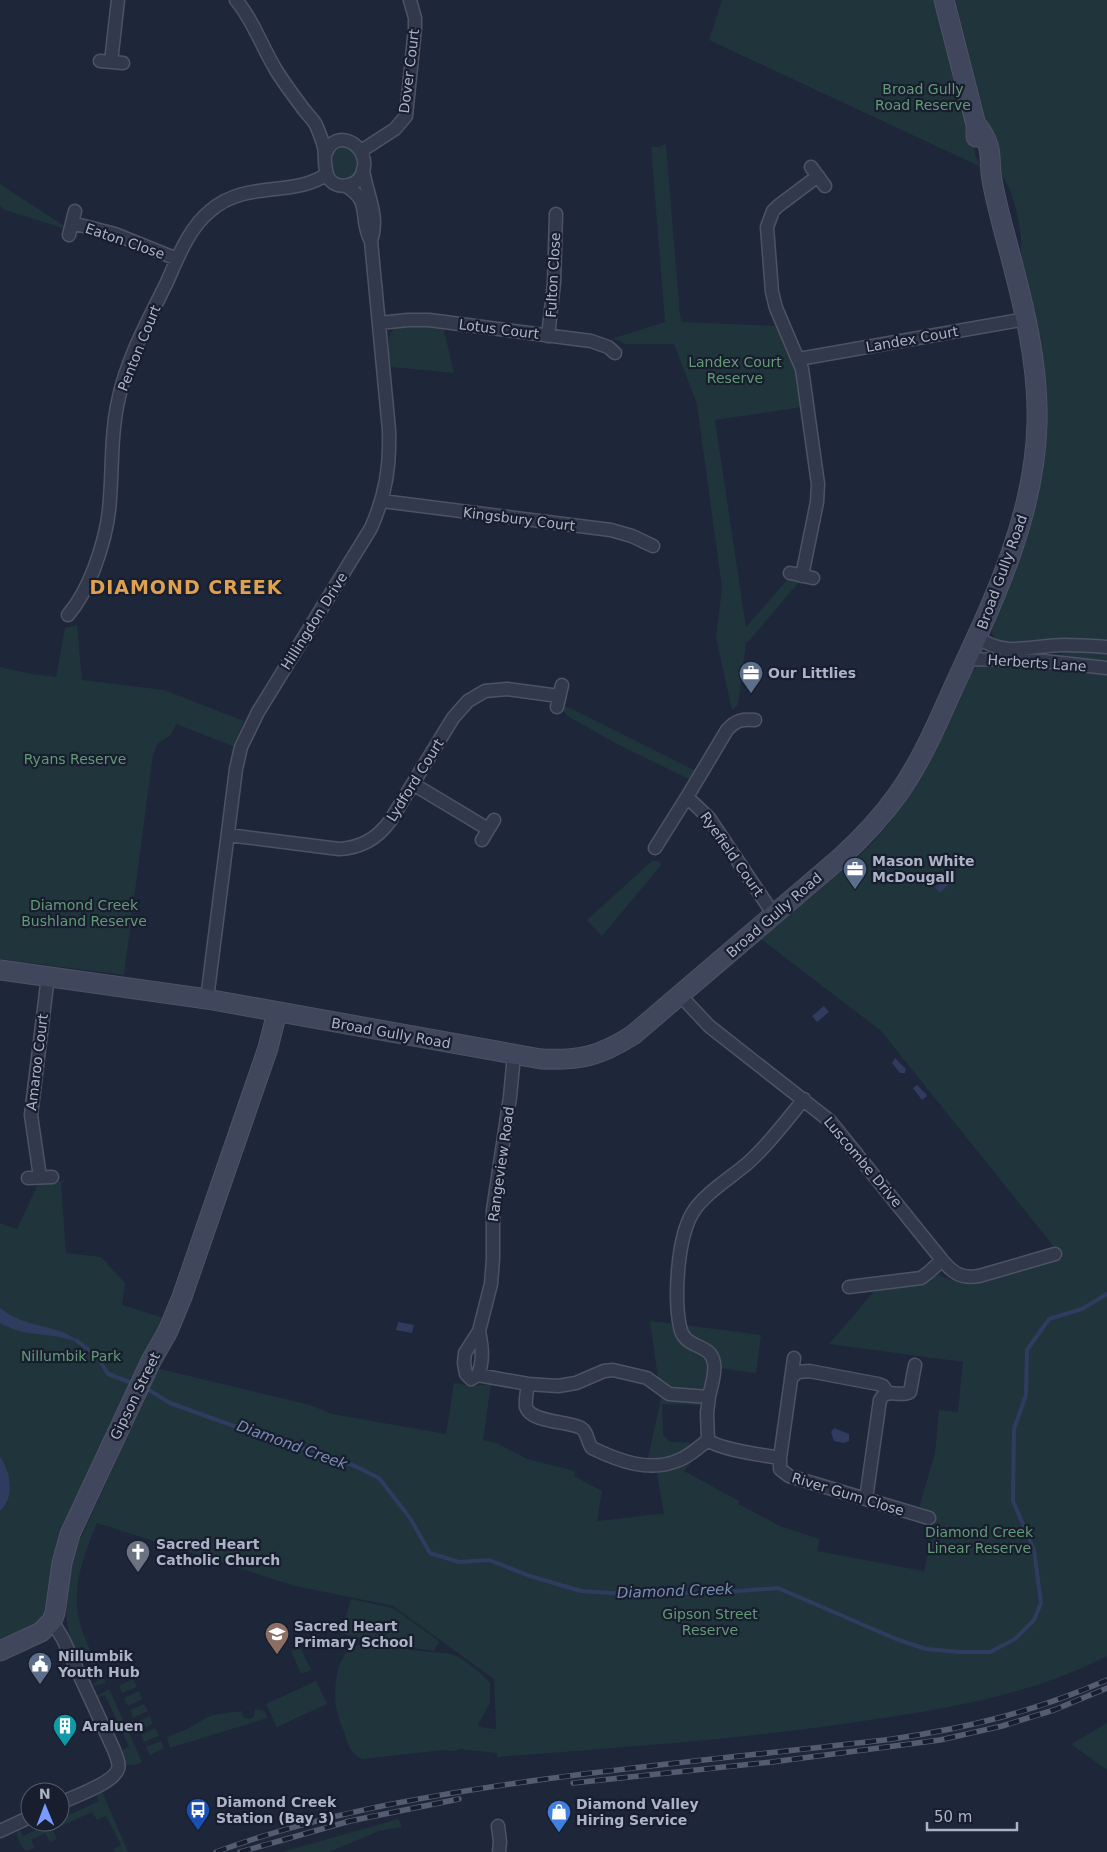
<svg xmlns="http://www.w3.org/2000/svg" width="1107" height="1852" font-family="'DejaVu Sans',sans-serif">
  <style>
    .green { fill: #20343b }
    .water { fill: #2f3c60 }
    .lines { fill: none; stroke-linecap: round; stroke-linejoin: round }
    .stream { stroke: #2f3c60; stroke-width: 4 }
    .street-casing { stroke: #4d5365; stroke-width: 15 }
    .secondary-casing { stroke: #4d5365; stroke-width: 21 }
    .street { stroke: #32394a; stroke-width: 12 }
    .secondary { stroke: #40475d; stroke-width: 19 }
    .rail-casing { stroke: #545c71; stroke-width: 5.5 }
    .rail { stroke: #181e2e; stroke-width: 4; stroke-dasharray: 11; stroke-linecap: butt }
    .labels { text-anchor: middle; stroke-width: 4.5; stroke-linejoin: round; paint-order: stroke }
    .street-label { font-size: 14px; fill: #acb3c7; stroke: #181e2e }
    .park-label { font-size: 14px; fill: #629976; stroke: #181e2e }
    .poi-label { font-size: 14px; font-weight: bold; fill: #acb3c7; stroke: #181e2e; text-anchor: start }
    .water-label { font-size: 15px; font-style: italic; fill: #7a8bb6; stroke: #181e2e }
    .district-label { font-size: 19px; font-weight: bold; letter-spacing: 1px; fill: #dda151; stroke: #181e2e }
  </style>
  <rect width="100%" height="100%" fill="#1e263a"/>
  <!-- green -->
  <path class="green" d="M722,0h216l36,143 1,12 6,12 -272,-127z
    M949,0h158v644l-89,2 -23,-6 -5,-12 28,-75 22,-207c-3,-32 -13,-62 -19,-93 -1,-5 0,-11 0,-16 -3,-24 -9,-52 -26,-71z
    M666,144l14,172 2,6 97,4 18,46 6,35 -88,13 31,207 42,-48 12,2 -52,61h-2l-8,63 -6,5 -16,-72 6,-50 -25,-184 -23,-60h-49l-7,-4 -7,-1 54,-17 -14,-175h8z
    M343,146c17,4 21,28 3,34l-9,-3 -4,-8v-16l6,-5z
    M0,184l66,43v2l-61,-19 -5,-4z
    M400,325l43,1 11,47 -63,-6c-2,-15 -8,-35 9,-42z
    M77,625l5,55 82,10 80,31 -11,25 -57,-22 -6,12 -12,7 -5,11 -29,221 -124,-16v-292l32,7 24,3 9,-49z
    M1062,651h45v13l-44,-5 -2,-3z
    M984,664l123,7v985c-73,38 -156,52 -237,64 -123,19 -248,27 -373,37v-4l-37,-4 -6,2 -11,-1 -80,9c-13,-4 -15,-16 -19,-27 -3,-8 -7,-17 -8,-26 -3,-19 1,-64 29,-61l86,9c11,3 33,21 39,29v20l-12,22 7,3 11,1 -2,-50 -101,-73 -98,-20 -198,-63c-12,29 -26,64 -18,96 5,22 18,44 27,64l-13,3v-2l5,-3 -15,-34 -8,3c-10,-23 -10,-47 -9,-71h4l7,-42 4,1 36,-79 18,-47 21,-44 154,37 22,9 114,20 8,-51 18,3 19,-2 -8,56 14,3 30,16 48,12 -1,5 28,15 -5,30c22,-2 44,-6 67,-7l-8,-45 45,-18 -17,20 55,30 -1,3 42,22 40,13 -3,12 107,20 12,-54 -18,-6 17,-58 4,-43 19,2 5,-50 -134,-18 47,-55 51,-8 11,-6 22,8h15l88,-25 -182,-227 -120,-92 95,-80c57,-53 85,-117 116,-187l4,-5z
    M563,706l7,2 126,63 -5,9 -72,-35 -50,-28 -7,-7z
    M652,861h7l2,4 -59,71 -15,-16z
    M65,1181l-4,3 5,69 35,4 24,26 -3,22 45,14 -122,295 -6,9 -39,20v-420l17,6 22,-47z
    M650,1321l25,3 31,32 3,12 -3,18 -4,4 -31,1 -13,-13z
    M685,1325l76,10 -5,38 -37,-5 -27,-29z
    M662,1395l37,6 3,4 -40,-1 1,31 7,7 27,1 3,-5h3l-21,17 -35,7z
    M351,1599l42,9 47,34 -7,9 -64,-10 -28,-8z
    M300,1647l11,23 -10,4 -10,-23z
    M133,1679l4,8 -15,6 -3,-7z
    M316,1681l11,23 -50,23 -11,-23z
    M109,1689l33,73c-5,2 -11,5 -16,2l-6,-13 9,-4 -24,-52 -6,2 -2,-1z
    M139,1691l3,8 -14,7 -4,-8z
    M144,1704l4,7 -15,7 -3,-8z
    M255,1709l10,2 2,7 -97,30 -3,-11 16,-6 29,-16 30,-4 1,6 7,2 4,-2z
    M150,1716l3,8 -14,6 -4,-7z
    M1107,1723v47l-36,-26z
    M155,1728l4,8 -15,6 -3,-7z
    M161,1741l3,7 -14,7 -4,-8z
    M102,1791l26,61h-13l-2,-3 8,-4 -15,-29 -9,4 -5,-8 -39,18 4,9 -7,3 -5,-9 -14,7 4,8 -9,3c-5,-4 -10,-14 -9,-21l2,-1 4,7 30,-14h7v-3l39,-18 -3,-7z
    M398,1819l4,8 -23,4 -50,21h-47z"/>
  <!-- water -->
  <path class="water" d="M944,877l7,5 -9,9 -3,1 -4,-5 6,-4z
    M824,1006l5,6 -12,10 -5,-6z
    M895,1058l11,11 -1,4h-5l-8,-10z
    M917,1085l9,9 1,2 -5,4 -9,-12z
    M0,1308c27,22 54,14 80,34 -9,-2 -18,-5 -27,-6 -22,-3 -32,-2 -53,-13z
    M398,1322l16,3 -2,8 -16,-3z
    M834,1428l15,6v7l-5,2 -10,-2 -3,-9z
    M0,1456c10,16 16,40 0,55z"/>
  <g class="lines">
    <!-- stream -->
    <path class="stream" d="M77,1341l20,15 11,18 27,10
      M144,1387l26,16 72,26 80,25 33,12 24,12 31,40 20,35 29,9 30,-2 41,16 51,15 45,3 100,-2 52,-4 118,51 30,10 34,3h30l25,-13 19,-19 7,-17 -7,-53 -21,-49 1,-72 12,-34 1,-45 22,-31 33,-10 25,-15"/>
    <defs>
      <path id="street" d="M236,0c17,20 26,47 40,70 8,13 17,25 26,37 4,6 11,12 14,18 3,7 6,14 8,22 2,10 -1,24 6,33 9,10 27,6 32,-6 12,-27 -28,-51 -37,-18
        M100,61l23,2
        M111,62l7,-62
        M361,151l34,-22 11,-13 9,-88v-10l-5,-18
        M811,167l14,19
        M346,186c27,16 12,32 25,55
        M72,223l43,11 62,25
        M69,235l6,-24
        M379,323l29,-3h21l162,21 17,6 7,6
        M548,336l6,-53 2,-69
        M799,359l227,-40
        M382,501l229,29 21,6 21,10
        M790,573l23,5
        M802,576l15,-74 1,-18 -16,-115 -26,-61 -4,-16 -5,-65 6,-16 5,-5 40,-30
        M68,615c12,-14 19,-28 26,-46 7,-19 13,-38 15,-59 4,-38 1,-75 10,-113 9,-41 30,-78 48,-115 11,-25 22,-54 43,-71 37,-32 83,-13 117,-37
        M977,637c28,21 56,8 87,8 14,0 29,1 43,2
        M967,659l77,2 63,7
        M557,707l5,-22
        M755,720c-13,-1 -19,0 -28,10l-40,67 22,21 65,97
        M413,784l75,45
        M228,835l111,14c22,-1 38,-10 51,-28l63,-103 15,-17 17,-10 22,-2 52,7
        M482,840l12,-20
        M655,848l32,-51
        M680,995l29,31 121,95 112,139c11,13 19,19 37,16l76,-22
        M207,999l29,-230 5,-22 17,-35 113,-184c15,-34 19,-61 18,-98l-18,-189c9,-26 -5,-47 -8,-72
        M40,1177l-9,-62 17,-139
        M28,1178l24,-1
        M849,1287l72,-9 8,-6 13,-12
        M479,1331c3,15 5,29 -1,44l-7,4 -5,-5 -2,-11 1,-10 14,-22 12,-47 2,-25v-49l17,-113 4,-42
        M478,1375l50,9 30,2 18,-3 28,-12 9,-1 34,8 22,16 40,3 -2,16 1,27c12,10 56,15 72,18v11l9,7 140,42
        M791,1378l7,-6 11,-1 69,13 5,2 5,7
        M528,1384c-1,7 -3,17 -2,23 5,16 43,14 55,21 7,4 6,14 11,20 27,13 58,25 87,12 11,-4 20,-13 29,-20
        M709,1397c2,-11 7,-23 5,-34 -3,-21 -30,-13 -34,-36 -6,-29 -3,-89 13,-115 12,-19 39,-35 56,-50 21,-19 37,-41 55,-63
        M780,1458l14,-100
        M866,1499l14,-99c7,-13 20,-2 30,-8l5,-27
        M52,1621l11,18 51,111c2,6 6,13 4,19 -4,14 -45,28 -58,34
        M498,1826l2,16 -1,10
        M0,1831l30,-14"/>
      <path id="secondary" d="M944,0l32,125v12
        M0,970l207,29 334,60c39,2 59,-3 92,-24l206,-176c22,-20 42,-41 59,-65 24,-34 40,-72 57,-110 38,-82 80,-168 82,-261 2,-67 -18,-135 -35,-199 -4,-17 -9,-34 -11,-51 -1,-8 0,-19 -3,-28 -2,-6 -7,-16 -12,-20
        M0,1651l41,-19 11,-11 3,-8 7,-50 8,-29 81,-173 17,-30 14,-34 86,-249 9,-36"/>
    </defs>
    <!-- street casing -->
    <use href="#street" class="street-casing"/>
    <!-- secondary casing -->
    <use href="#secondary" class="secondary-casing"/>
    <!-- street -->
    <use href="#street" class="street"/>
    <!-- secondary -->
    <use href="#secondary" class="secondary"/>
    <defs>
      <path id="rail" d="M573,1783l199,-21 168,-22 62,-14 52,-16 53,-22
        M216,1852c98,-36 199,-54 301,-69 125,-18 250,-29 375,-44 77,-11 144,-28 215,-59
        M240,1852l110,-31 109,-22"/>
    </defs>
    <!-- rail casing -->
    <use href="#rail" class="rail-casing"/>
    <!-- rail -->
    <use href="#rail" class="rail"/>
  </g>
  <!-- icons -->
  <defs>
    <symbol id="office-pin" viewBox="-11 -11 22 30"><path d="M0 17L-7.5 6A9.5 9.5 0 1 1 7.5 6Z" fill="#5c6f8a" stroke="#181e2e"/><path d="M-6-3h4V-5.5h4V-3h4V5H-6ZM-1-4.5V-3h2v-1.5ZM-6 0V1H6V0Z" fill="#fff"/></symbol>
    <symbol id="church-pin" viewBox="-11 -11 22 30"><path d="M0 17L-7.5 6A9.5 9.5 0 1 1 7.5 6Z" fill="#6b7280" stroke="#181e2e"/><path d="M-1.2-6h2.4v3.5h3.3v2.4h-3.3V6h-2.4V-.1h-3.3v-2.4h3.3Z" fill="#fff"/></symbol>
    <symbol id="school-pin" viewBox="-11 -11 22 30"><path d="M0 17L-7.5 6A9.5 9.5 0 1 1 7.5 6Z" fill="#8d6e63" stroke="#181e2e"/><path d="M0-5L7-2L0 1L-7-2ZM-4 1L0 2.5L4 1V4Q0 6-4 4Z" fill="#fff"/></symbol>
    <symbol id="civic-pin" viewBox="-11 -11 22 30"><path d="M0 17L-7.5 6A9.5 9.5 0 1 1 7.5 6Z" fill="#5c6f8a" stroke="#181e2e"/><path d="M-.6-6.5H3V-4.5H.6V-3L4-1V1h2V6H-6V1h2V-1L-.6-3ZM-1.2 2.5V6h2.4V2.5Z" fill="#fff"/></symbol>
    <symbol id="building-pin" viewBox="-11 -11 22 30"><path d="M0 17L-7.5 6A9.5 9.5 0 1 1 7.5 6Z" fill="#0f9aa8" stroke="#181e2e"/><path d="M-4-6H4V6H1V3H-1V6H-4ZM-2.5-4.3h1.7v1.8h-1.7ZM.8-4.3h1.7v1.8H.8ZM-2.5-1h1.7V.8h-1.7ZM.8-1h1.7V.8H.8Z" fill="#fff"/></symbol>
    <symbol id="bus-pin" viewBox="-11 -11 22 30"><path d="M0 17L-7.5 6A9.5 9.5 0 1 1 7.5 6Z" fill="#1a4fb4" stroke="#181e2e"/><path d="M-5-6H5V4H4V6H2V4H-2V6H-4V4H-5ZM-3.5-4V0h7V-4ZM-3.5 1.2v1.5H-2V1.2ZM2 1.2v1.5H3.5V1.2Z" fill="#fff"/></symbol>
    <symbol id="shop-pin" viewBox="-11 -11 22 30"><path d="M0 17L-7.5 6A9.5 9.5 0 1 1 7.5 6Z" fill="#3f7fe0" stroke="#181e2e"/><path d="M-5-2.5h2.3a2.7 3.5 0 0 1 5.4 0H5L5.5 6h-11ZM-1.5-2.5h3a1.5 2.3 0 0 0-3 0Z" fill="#fff"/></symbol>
  </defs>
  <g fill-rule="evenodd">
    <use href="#office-pin" x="737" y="659" width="28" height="38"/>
    <use href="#office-pin" x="841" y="855" width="28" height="38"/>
    <use href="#church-pin" x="124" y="1538" width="28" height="38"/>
    <use href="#school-pin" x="263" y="1620" width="28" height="38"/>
    <use href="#civic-pin" x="26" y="1650" width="28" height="38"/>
    <use href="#building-pin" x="51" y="1712" width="28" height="38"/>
    <use href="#bus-pin" x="184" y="1796" width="28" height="38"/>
    <use href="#shop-pin" x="545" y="1798" width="28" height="38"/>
  </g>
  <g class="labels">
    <!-- street labels -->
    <g class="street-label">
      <text transform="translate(409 71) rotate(-83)" y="5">Dover Court</text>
      <text transform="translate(125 241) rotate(19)" y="5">Eaton Close</text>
      <text transform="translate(553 275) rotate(-87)" y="5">Fulton Close</text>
      <text transform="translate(499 329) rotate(7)" y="5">Lotus Court</text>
      <text transform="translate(912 339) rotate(-10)" y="5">Landex Court</text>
      <text transform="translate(139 348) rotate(-68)" y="5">Penton Court</text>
      <text transform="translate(519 519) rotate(7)" y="5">Kingsbury Court</text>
      <text transform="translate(1002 572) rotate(-70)" y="5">Broad Gully Road</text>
      <text transform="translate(314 621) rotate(-58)" y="5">Hillingdon Drive</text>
      <text transform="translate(1037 663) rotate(4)" y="5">Herberts Lane</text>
      <text transform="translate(415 780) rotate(-58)" y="5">Lydford Court</text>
      <text transform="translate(732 854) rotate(55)" y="5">Ryefield Court</text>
      <text transform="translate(774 915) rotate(-41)" y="5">Broad Gully Road</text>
      <text transform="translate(391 1033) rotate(10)" y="5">Broad Gully Road</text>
      <text transform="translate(37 1062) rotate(-83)" y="5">Amaroo Court</text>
      <text transform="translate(863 1162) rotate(50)" y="5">Luscombe Drive</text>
      <text transform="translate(501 1164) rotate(-82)" y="5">Rangeview Road</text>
      <text transform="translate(135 1396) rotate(-64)" y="5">Gipson Street</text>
      <text transform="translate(848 1494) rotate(17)" y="5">River Gum Close</text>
    </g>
    <!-- park labels -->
    <g class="park-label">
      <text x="923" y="94">Broad Gully<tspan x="923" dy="16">Road Reserve</tspan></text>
      <text x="735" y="367">Landex Court<tspan x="735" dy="16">Reserve</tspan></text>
      <text x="75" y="764">Ryans Reserve</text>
      <text x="84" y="910">Diamond Creek<tspan x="84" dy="16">Bushland Reserve</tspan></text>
      <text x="71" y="1361">Nillumbik Park</text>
      <text x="979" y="1537">Diamond Creek<tspan x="979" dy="16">Linear Reserve</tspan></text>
      <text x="710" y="1619">Gipson Street<tspan x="710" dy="16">Reserve</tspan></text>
    </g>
    <!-- poi labels -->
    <g class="poi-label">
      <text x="768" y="678">Our Littlies</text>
      <text x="872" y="866">Mason White<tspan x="872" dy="16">McDougall</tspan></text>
      <text x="156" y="1549">Sacred Heart<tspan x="156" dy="16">Catholic Church</tspan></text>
      <text x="294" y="1631">Sacred Heart<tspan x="294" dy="16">Primary School</tspan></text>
      <text x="58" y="1661">Nillumbik<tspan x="58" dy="16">Youth Hub</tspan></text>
      <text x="82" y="1731">Araluen</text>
      <text x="216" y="1807">Diamond Creek<tspan x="216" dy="16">Station (Bay 3)</tspan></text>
      <text x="576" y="1809">Diamond Valley<tspan x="576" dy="16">Hiring Service</tspan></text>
    </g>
    <!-- water labels -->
    <g class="water-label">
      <text transform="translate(292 1445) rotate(20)" y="5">Diamond Creek</text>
      <text transform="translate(675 1591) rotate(-2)" y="5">Diamond Creek</text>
    </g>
    <!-- district labels -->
    <g class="district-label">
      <text x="186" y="594">DIAMOND CREEK</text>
    </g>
  </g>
  <!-- north arrow -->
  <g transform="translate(45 1807) rotate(359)"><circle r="24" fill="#181e2e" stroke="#535a6b"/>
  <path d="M0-4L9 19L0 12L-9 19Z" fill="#799aff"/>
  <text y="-8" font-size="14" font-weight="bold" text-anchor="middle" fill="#acb3c7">N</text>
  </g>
  <!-- scale -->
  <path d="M927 1822v8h90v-8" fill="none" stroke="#acb3c7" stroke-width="2.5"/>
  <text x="934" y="1822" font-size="15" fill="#acb3c7" stroke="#181e2e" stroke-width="4" paint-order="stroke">50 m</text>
</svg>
